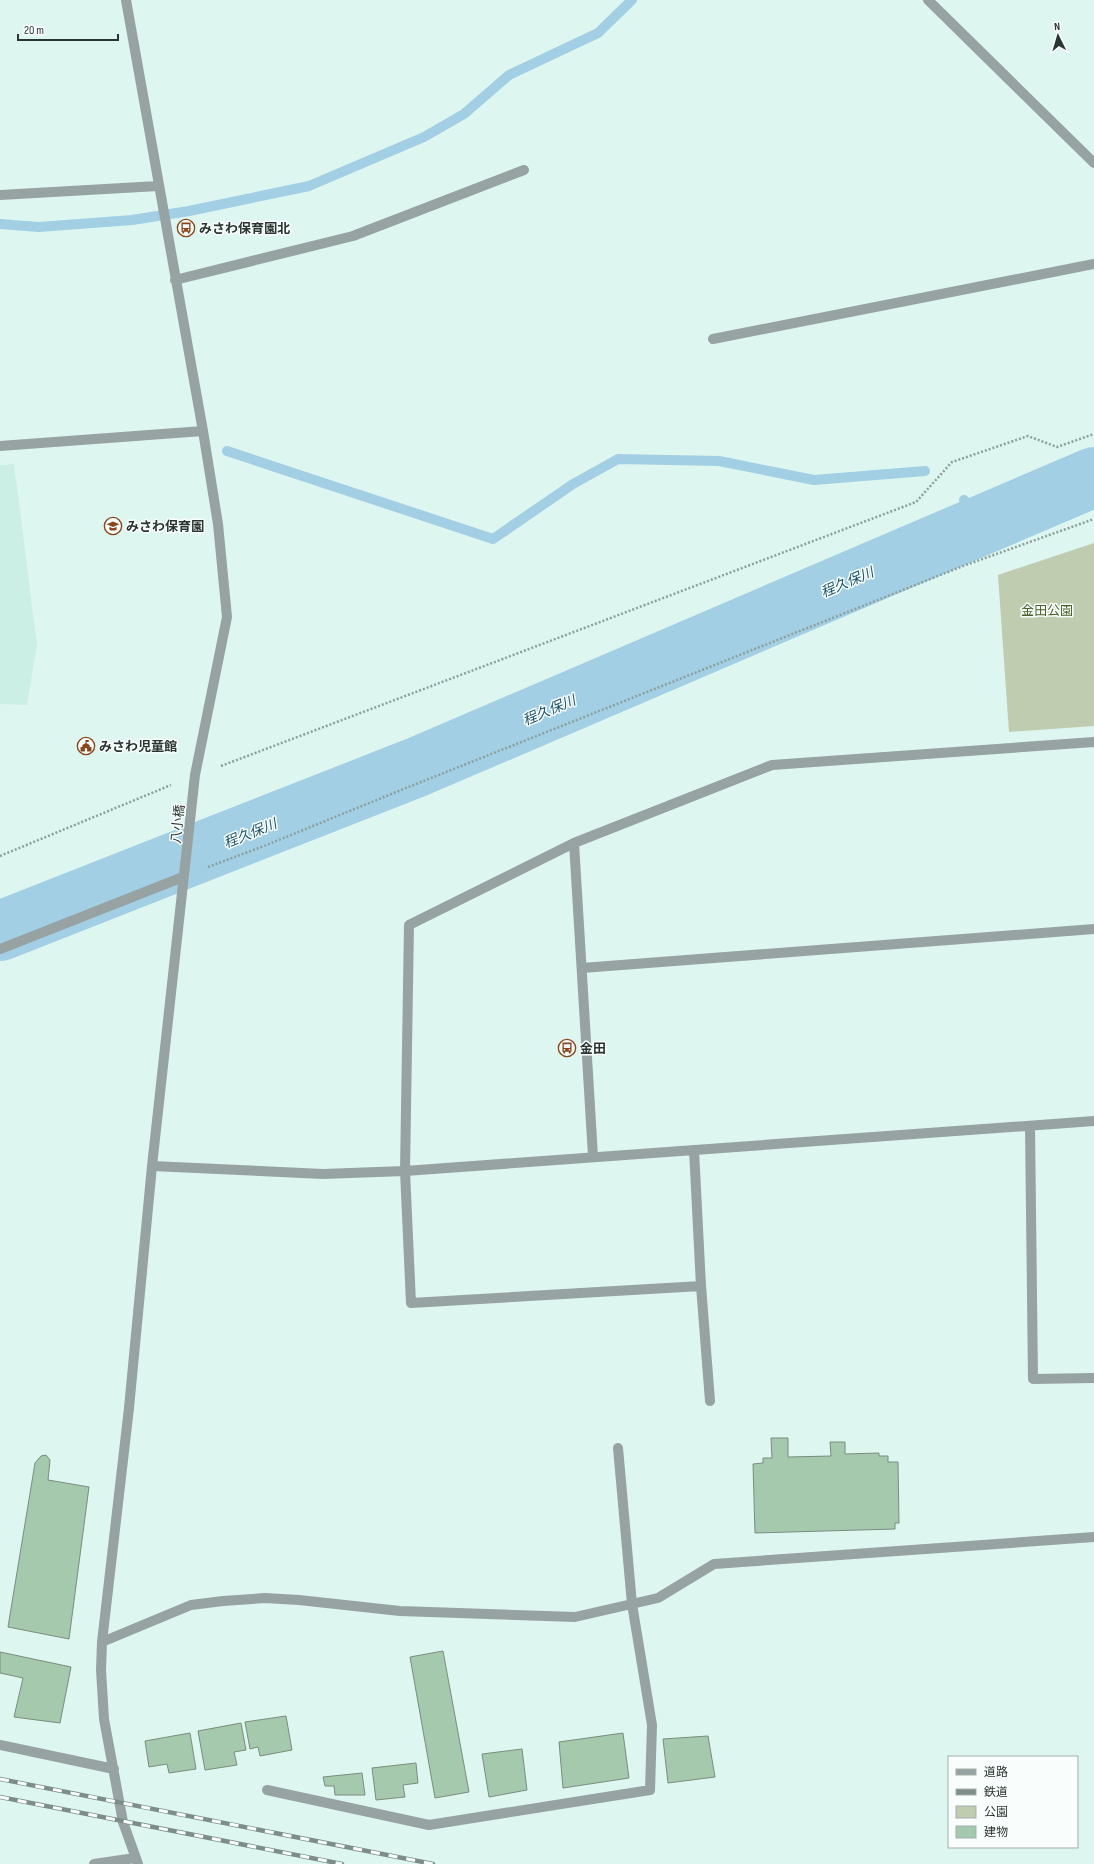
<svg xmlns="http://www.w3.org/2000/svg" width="1094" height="1864" font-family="'Sofia Sans Condensed','Noto Sans JP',sans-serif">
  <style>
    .built { fill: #ccefe5 }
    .green { fill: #c0ccb0 }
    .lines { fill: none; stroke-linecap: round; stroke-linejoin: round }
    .stream { stroke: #a2cfe4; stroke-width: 10 }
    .river { stroke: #a2cfe4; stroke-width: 60 }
    .building { fill: #a4c9ac; stroke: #7b8c7f }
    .path { stroke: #8da09b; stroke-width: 2.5; stroke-dasharray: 2 2; stroke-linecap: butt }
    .street { stroke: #97a2a3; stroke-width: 10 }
    .rail-casing { stroke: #7d8e8a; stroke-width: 4.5 }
    .rail { stroke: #f9fefd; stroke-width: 3; stroke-dasharray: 9; stroke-linecap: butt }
    .labels { text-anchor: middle; stroke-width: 3; stroke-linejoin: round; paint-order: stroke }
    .poi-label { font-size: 13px; font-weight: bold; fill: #2a3431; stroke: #f9fefd; text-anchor: start }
    .park-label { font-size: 13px; fill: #4b5f26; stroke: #f9fefd }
    .street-label { font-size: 13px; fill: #2a3431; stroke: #f9fefd }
    .water-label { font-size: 14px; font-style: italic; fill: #1b546b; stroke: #f9fefd }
  </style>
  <rect width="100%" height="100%" fill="#ddf6f0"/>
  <!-- built -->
  <path class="built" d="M14,464l23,181 -10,60 -27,-1v-239z"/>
  <!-- green -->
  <path class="green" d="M1094,543v183l-85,6 -11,-157z"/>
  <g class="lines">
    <!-- stream -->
    <path class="stream" d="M0,224l39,3 93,-7 57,-9 120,-25 115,-49 40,-23 45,-39 89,-42 34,-33
      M227,451l266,88 80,-55 45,-25 101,2 95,19 111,-9
      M964,500l20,23"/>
    <!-- river -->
    <path class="river" d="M0,931l417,-164 677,-290"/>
  </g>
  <!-- building -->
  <path class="building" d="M771,1438h17v19l43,-1 -1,-14h15v12l34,-1v3h9v6h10l1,61h-4v6l-140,4 -2,-69 10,-1v-5h9z
    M46,1455l4,5 -2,20 41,7 -20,152 -61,-12 27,-164 6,-7z
    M443,1651l26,141 -34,6 -25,-141z
    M0,1652l71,15 -11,56 -46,-6 9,-39 -23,-5z
    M286,1716l6,34 -32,6 -2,-9 -8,2 -5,-27z
    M241,1723l5,27 -12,2 3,13 -32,5 -7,-39z
    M190,1733l6,36 -27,4 -2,-9 -18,3 -4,-26z
    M623,1733l6,45 -66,10 -4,-46z
    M708,1736l7,41 -47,6 -5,-44z
    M522,1749l5,41 -38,7 -7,-43z
    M416,1763l2,20 -15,2 2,12 -29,3 -4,-32z
    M362,1773l3,22h-30l-1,-9h-9l-2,-9z"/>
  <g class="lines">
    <!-- path -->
    <path class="path" d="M221,766l695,-264 36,-40 76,-26 29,11 37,-13
      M0,856l171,-71
      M208,867l56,-21 142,-58 557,-222 131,-47"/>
    <!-- street -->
    <path class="street" d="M126,0l77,431 15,93 9,93 -32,158 -43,391 -23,242 -27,234 -1,28 3,49 19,103 15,42
      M928,0l166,163
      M0,195l158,-9
      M175,280l178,-44 171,-66
      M713,339l381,-75
      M0,446l203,-15
      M574,843l19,313
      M0,949l183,-72
      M582,968l512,-39
      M1030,1126l3,253 61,-1
      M694,1150l7,136 9,115
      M152,1166l171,8 82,-3 689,-50
      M701,1286l-290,17 -6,-132 4,-246 165,-82 198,-78 322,-23
      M102,1642l89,-37 32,-4 42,-3 34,2 101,11 175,6 83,-19 56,-34 380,-27
      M0,1745l114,24
      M267,1790l162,35 221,-35 2,-65 -20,-121 -14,-156
      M94,1864l41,-6"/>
    <defs>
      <path id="rail" d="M0,1779l433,85
        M0,1797l342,67"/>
    </defs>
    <!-- rail casing -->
    <use href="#rail" class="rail-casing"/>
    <!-- rail -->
    <use href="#rail" class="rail"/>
  </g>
  <!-- icons -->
  <defs>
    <symbol id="bus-ring" viewBox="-11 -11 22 22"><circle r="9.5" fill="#f9fefd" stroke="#8a461b" stroke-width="1.5"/><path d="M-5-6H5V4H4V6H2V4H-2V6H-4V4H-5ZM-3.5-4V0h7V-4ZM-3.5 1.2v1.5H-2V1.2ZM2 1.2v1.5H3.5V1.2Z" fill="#8a461b"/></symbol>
    <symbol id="school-ring" viewBox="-11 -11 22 22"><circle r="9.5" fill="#f9fefd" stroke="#8a461b" stroke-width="1.5"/><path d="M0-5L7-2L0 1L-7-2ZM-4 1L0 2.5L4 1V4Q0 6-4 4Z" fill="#8a461b"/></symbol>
    <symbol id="civic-ring" viewBox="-11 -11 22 22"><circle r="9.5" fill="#f9fefd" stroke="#8a461b" stroke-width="1.5"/><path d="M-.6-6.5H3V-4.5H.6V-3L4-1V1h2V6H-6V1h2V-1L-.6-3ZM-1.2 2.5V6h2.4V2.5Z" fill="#8a461b"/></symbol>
  </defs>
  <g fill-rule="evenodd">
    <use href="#bus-ring" x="176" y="218" width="20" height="20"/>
    <use href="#school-ring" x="103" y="516" width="20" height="20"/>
    <use href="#civic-ring" x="76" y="736" width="20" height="20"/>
    <use href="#bus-ring" x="557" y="1038" width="20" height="20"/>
  </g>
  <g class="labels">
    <!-- poi labels -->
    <g class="poi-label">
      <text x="199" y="233">みさわ保育園北</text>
      <text x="126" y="531">みさわ保育園</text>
      <text x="99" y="751">みさわ児童館</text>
      <text x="580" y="1053">金田</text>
    </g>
    <!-- park labels -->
    <g class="park-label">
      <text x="1047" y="615">金田公園</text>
    </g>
    <!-- street labels -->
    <g class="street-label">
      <text transform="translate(177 824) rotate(-84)" y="5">八小橋</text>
    </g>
    <!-- water labels -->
    <g class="water-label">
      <text transform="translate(847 582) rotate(-23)" y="5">程久保川</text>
      <text transform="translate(549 710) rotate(-23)" y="5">程久保川</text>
      <text transform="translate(250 833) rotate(-22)" y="5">程久保川</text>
    </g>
  </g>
  <!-- legend -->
  <rect x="948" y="1756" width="130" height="92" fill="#f9fefd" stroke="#a6adab"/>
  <rect x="956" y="1769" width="20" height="6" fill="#97a2a3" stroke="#a6adab"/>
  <text x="984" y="1776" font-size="12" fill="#2a3431">道路</text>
  <rect x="956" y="1789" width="20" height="6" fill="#7d8e8a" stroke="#a6adab"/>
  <text x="984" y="1796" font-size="12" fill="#2a3431">鉄道</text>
  <rect x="956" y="1806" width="20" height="12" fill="#c0ccb0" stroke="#a6adab"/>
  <text x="984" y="1816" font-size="12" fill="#2a3431">公園</text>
  <rect x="956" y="1826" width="20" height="12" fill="#a4c9ac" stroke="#a6adab"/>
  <text x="984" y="1836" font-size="12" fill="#2a3431">建物</text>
  <!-- north arrow -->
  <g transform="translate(1058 36) rotate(355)" stroke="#f9fefd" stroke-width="3" paint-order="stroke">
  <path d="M0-3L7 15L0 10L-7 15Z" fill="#2a3431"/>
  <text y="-6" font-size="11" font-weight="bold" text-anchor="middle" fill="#2a3431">N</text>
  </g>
  <!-- scale -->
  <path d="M18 34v6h100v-6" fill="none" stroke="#2a3431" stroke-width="2"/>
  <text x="24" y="34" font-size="12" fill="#2a3431" stroke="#f9fefd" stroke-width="3" paint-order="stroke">20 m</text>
</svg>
